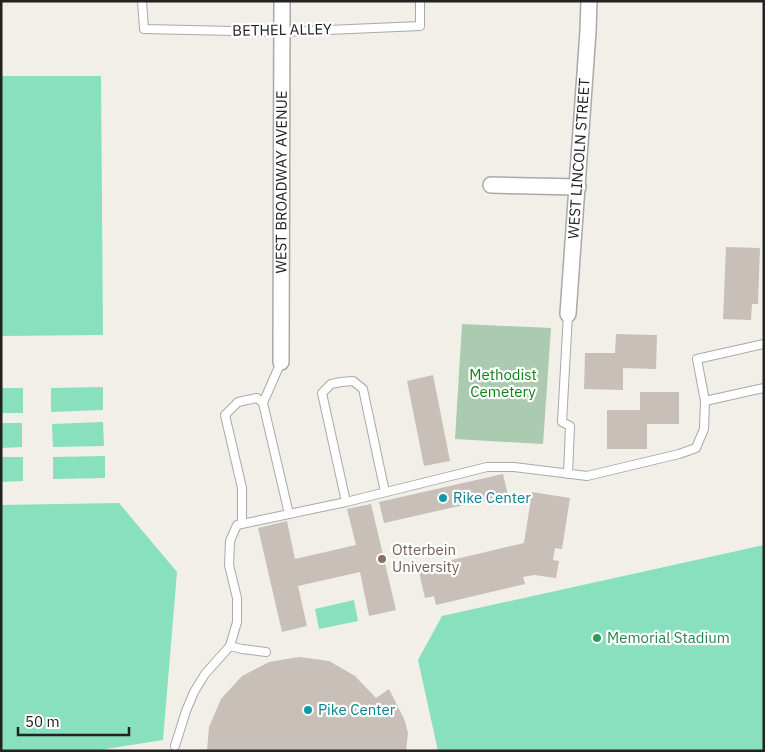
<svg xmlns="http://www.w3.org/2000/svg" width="765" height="752" font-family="'IBM Plex Sans',sans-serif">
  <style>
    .cemetery { fill: #aacbaf }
    .pitch { fill: #88e0be }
    .building { fill: #c7bfb8 }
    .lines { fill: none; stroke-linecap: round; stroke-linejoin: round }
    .service-casing { stroke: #a9a9a9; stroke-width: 10 }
    .minor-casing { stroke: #a9a9a9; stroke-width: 18 }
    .service { stroke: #fff; stroke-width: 8 }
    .minor { stroke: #fff; stroke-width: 15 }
    .culture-dot { fill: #0f9aa8; stroke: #fff; stroke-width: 2 }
    .education-dot { fill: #8d6e63; stroke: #fff; stroke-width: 2 }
    .leisure-dot { fill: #2e9e5b; stroke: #fff; stroke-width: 2 }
    .labels { text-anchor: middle; stroke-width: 4.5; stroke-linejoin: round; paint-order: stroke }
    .street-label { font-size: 15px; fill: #222; stroke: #fff }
    .park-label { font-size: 15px; fill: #0c8416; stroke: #fff }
    .culture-label { font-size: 15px; fill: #0d838f; stroke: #fff; text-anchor: start }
    .education-label { font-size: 15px; fill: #785e54; stroke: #fff; text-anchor: start }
    .leisure-label { font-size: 15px; fill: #27864d; stroke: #fff; text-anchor: start }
  </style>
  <rect width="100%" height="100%" fill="#f2efe9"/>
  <!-- cemetery -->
  <path class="cemetery" d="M462,324l89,4 -8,116 -88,-5z"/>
  <!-- pitch -->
  <path class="pitch" d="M1,76h100l2,259 -102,1z
    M103,387v23l-52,2v-24z
    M1,388h22v25h-22z
    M103,422l1,24 -51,1 -1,-23z
    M1,423h21v24l-21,1z
    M105,456v22l-52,1v-22z
    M1,457h22v24l-22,1z
    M119,503l58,69 -14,168 -70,11h-92v-246z
    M764,545v206h-326l-20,-91 24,-44z
    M354,600l4,21 -39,8 -4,-20z"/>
  <!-- building -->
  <path class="building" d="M726,247l34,1 -2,56h-6l-1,16 -28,-1z
    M616,334l41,1 -1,34 -33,-1v22l-39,-1 1,-36h30z
    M433,375l17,86 -26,5 -17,-85z
    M640,392h39v32h-32v25h-40v-39h33z
    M503,474l5,21 -124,28 -5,-21z
    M532,492l38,6 -8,51 -7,-1 -2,12 6,1 -3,17 -22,-3 -11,2 2,7 -89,21 -2,-9 -9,2 -7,-30 106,-25z
    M371,504l25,106 -27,6 -9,-44 -62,14 9,40 -25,6 -24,-104 29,-7 8,38 61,-14 -9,-36z
    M299,657l30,4 26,15 21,22 13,-9 16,32 3,12 -2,18h-199l2,-24 12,-28 21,-23 27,-14z"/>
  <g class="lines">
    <defs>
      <path id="service" d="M142,1l2,28 138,3 138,-6v-25
        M568,314l-6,108 8,4 -2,48
        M705,401l-8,-42 67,-15
        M263,403l26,111
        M346,502l-24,-109 9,-9 10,-2 12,-1 10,8 22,103
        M242,524v-36l-17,-73 13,-13 19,-4 6,5 18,-41
        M230,646l12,3 24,3
        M175,746l11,-35 8,-19 11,-18 25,-28 7,-24v-24l-8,-33 1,-24 7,-16 109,-23 141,-35h27l73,9 92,-22 17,-6 8,-19 1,-28 59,-13"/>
      <g id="minor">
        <path d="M491,185l87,2"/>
        <path id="s1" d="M568,314l20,-283 1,-30"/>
        <path id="s2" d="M281,362l1,-361"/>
      </g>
    </defs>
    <!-- service casing -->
    <use href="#service" class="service-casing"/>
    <!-- minor casing -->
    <use href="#minor" class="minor-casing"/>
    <!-- service -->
    <use href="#service" class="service"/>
    <!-- minor -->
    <use href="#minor" class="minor"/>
  </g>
  <!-- markers -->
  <g class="culture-dot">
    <circle cx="443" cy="498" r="5"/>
    <circle cx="308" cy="710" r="5"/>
  </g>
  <circle class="education-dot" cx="382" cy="559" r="5"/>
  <circle class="leisure-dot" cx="597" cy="638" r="5"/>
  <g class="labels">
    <!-- street labels -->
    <g class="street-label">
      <text transform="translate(282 30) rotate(-1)" y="5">BETHEL ALLEY</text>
      <text dy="5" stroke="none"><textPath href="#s1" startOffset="156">WEST LINCOLN STREET</textPath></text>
      <text dy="5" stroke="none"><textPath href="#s2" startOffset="180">WEST BROADWAY AVENUE</textPath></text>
    </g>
    <!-- park labels -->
    <g class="park-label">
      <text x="503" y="380">Methodist<tspan x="503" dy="17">Cemetery</tspan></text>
    </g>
    <!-- culture labels -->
    <g class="culture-label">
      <text x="453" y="503">Rike Center</text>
      <text x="318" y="715">Pike Center</text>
    </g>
    <!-- education labels -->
    <g class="education-label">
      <text x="392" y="555">Otterbein<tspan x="392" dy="17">University</tspan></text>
    </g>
    <!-- leisure labels -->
    <g class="leisure-label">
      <text x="607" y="643">Memorial Stadium</text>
    </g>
  </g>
  <!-- border -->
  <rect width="765" height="752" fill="none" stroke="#222222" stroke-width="5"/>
  <!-- scale -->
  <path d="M18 727v8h111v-8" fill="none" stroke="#222222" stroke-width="2.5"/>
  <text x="25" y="727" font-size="15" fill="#222222" stroke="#ffffff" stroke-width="4" paint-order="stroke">50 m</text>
</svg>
